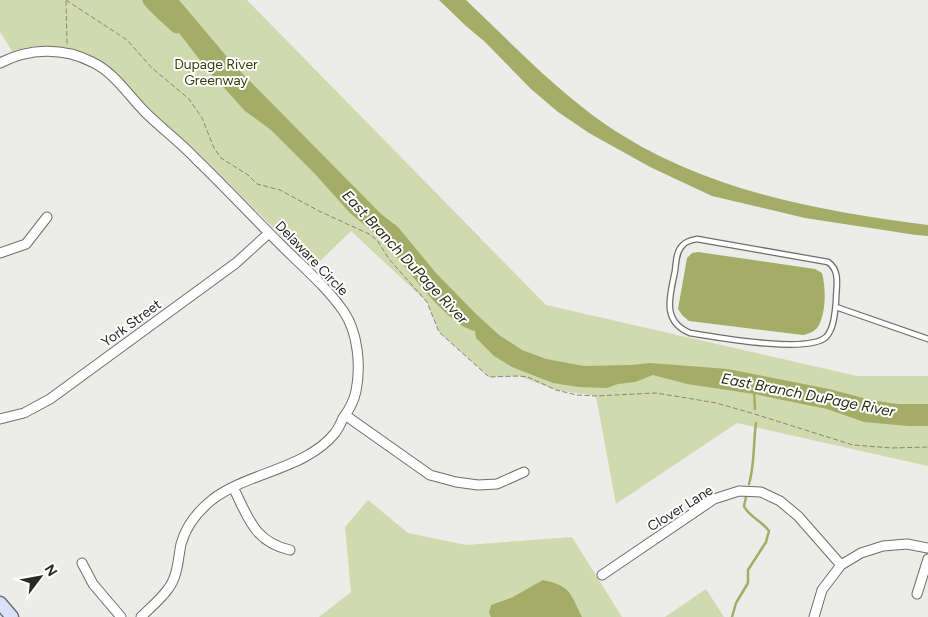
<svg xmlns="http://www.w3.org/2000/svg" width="928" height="617" font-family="Figtree,sans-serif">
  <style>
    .green { fill: #d1d9ae }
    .water { fill: #a3ad68 }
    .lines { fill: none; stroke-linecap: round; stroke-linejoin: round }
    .stream { stroke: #a3ad68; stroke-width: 2.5 }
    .river { stroke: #a3ad68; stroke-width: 15 }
    .service-casing { stroke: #6e6f6c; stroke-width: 7 }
    .minor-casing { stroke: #6e6f6c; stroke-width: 11 }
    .secondary-casing { stroke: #6e6f6c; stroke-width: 15 }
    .path { stroke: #848582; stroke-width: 1; stroke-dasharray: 5 2.5; stroke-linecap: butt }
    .service { stroke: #fff; stroke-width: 4.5 }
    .minor { stroke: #fff; stroke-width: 9 }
    .secondary { stroke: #dae1fb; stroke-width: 12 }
    .labels { text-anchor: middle; stroke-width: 4; stroke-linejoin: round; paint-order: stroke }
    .park-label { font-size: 14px; fill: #393f09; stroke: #fff }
    .street-label { font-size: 14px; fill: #282927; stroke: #fff }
    .water-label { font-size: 15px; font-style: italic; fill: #2a2e10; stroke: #fff }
  </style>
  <rect width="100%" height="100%" fill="#ecede9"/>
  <!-- green -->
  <path class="green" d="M0,0h247l299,305 311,71h71v90l-191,-43 -121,81 -20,-108 -40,-6 -37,-14 -30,1 -50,-45 -12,-30 -76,-71 -38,37 -103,-104 -57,-52 -46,-47 -20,-11 -25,-7 -27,-1 -23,5 -12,-19z
    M368,500l40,33 58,12 106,-8 50,80h-303l32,-25 -6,-65z
    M706,589l18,28h-59z"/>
  <!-- water -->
  <path class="water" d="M149,0h30l54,64 148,150 17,13 38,46 39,40 24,22 23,15 24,9 38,7 48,-1 18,-2 78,6 101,20 42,11 26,4h31v22h-20l-44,-4 -37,-13 -73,-15 -67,-10 -34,-9 -18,7 -17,2 -11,4 -28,-1 -26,-4 -41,-16 -18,-11 -18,-18 -1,-7c-26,-5 -61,-54 -79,-75l-5,-9 -41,-34 -35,-39 -44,-44 -26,-19 -39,-43 -43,-56 -10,-7z
    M439,0h27c45,43 88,88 139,124 96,66 210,86 323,101v11l-12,-1 -111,-17 -93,-22 -62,-29 -61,-34 -31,-21 -27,-23 -46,-47 -19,-16z
    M698,252l117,17 7,4c4,15 4,38 -3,52 -3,6 -10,9 -16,10l-114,-14 -7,-6 -4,-6 9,-51 5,-5z
    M543,580c28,6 27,13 39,37h-91l-2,-4 2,-8 20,-7z"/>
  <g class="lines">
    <!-- stream -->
    <path class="stream" d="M754,391l1,18
      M749,484c6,-20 4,-40 7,-61
      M732,617l4,-14 12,-20v-13l18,-28 3,-11c-8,-11 -20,-14 -25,-25l2,-9"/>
    <!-- river -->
    <path class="river" d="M150,0c5,7 20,19 27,26"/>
    <defs>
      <path id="service" d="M697,239l131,23c13,9 8,25 8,39 -1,11 -2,28 -10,36 -18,17 -110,0 -136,-4 -29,-12 -20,-37 -15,-62 1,-8 1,-20 8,-26 3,-4 9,-5 14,-6z
        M836,307l92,32"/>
      <path id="minor" d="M0,63c29,-15 63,-16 92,-1 22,10 36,33 53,50 16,16 35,30 51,47 29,28 57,58 85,86 21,21 46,42 63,67 14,21 17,54 12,79 -2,10 -7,19 -13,27 -2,5 -5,11 -8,15 -29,36 -86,39 -122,66 -14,11 -27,27 -32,45 -3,15 -3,32 -13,45 -7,10 -18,19 -27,28
        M0,253l26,-9 21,-27
        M345,415l85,60 26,7 22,3 19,-1 27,-12
        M0,419l24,-6 26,-14 186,-136 33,-30
        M233,487c15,30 21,55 57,63
        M82,563l11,21 28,33
        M602,575l112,-76 25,-8 22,1 19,9 18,15 43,49
        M917,594l11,-35
        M814,617l8,-27 19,-25 20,-12 22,-7 24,-2 21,4"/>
      <path id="secondary" d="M0,603l12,14"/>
    </defs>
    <!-- service casing -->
    <use href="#service" class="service-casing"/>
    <!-- minor casing -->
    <use href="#minor" class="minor-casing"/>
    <!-- secondary casing -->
    <use href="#secondary" class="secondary-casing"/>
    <!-- path -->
    <path class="path" d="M66,0l61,40 25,28 37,31 13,19 12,30 7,10 27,17 9,9 23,6 39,21 50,23 8,6 12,19 38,43 12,30 50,45 30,-1 9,1 28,13 21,5 19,1 59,-3 26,4 35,6 32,9 105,33 39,3 36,-1
      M66,1l1,43"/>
    <!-- service -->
    <use href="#service" class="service"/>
    <!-- minor -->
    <use href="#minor" class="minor"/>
    <!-- secondary -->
    <use href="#secondary" class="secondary"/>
  </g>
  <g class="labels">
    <!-- park labels -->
    <g class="park-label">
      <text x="216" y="69">Dupage River<tspan x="216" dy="16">Greenway</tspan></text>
    </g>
    <!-- street labels -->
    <g class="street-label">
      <text transform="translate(312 258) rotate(46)" y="5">Delaware Circle</text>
      <text transform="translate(131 323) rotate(-36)" y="5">York Street</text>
      <text transform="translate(680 508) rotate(-32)" y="5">Clover Lane</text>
    </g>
    <!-- water labels -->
    <g class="water-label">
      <text transform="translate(405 257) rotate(47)" y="5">East Branch DuPage River</text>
      <text transform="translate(808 395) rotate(11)" y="5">East Branch DuPage River</text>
    </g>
  </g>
  <!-- north arrow -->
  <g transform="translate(40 577) rotate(58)" stroke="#ffffff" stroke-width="4" paint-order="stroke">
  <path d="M0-4L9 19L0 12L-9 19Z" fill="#282927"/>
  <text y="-8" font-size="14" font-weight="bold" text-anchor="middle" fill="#282927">N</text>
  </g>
</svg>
